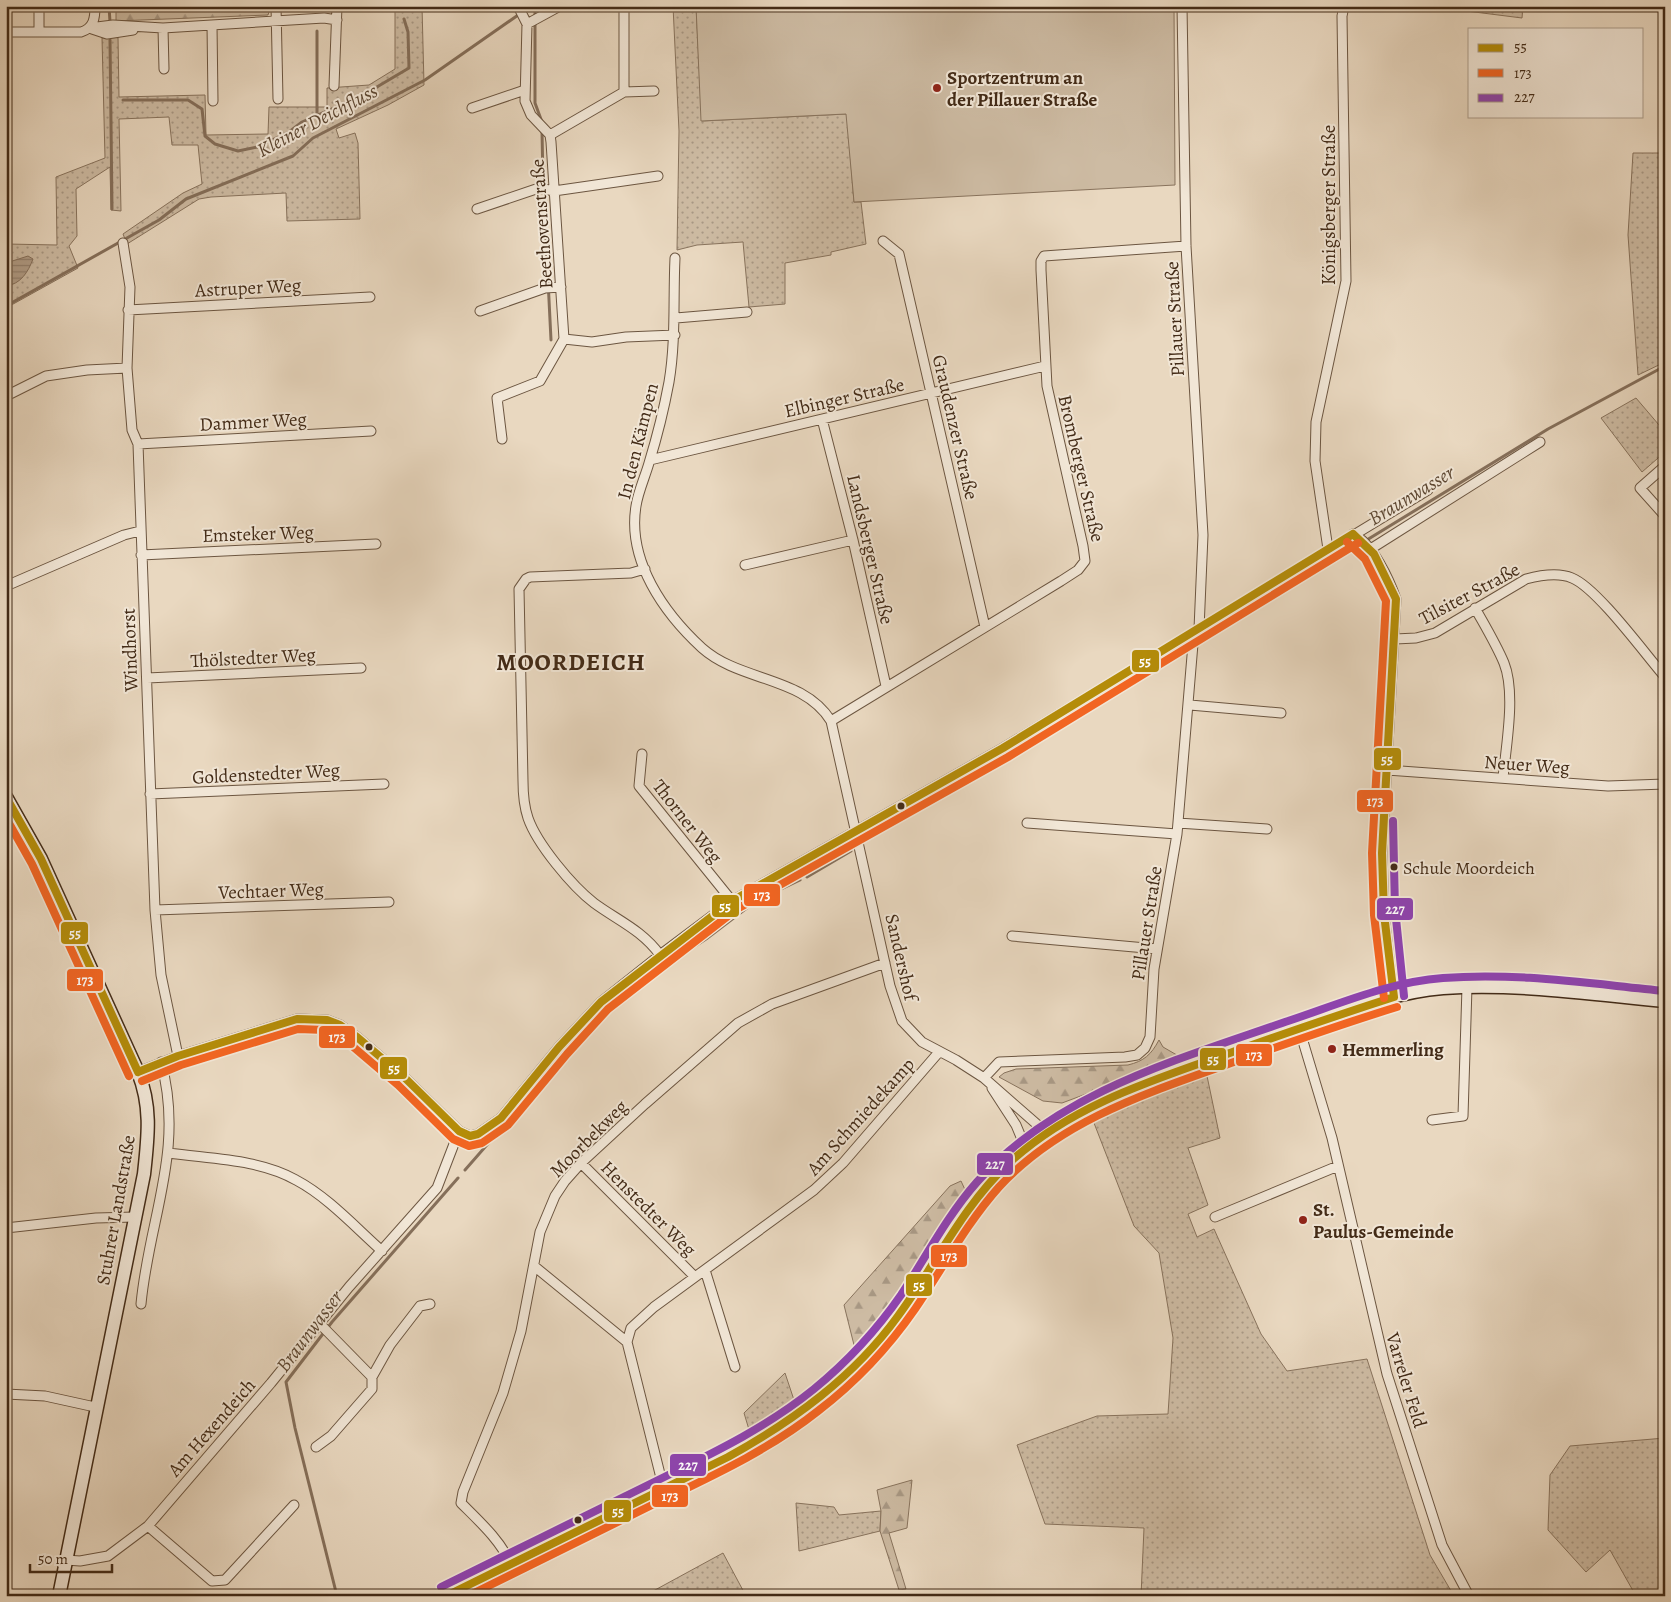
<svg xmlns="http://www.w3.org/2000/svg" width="1671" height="1602" font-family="Alegreya,serif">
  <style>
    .grass { fill: url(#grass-dots); stroke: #88735d }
    .forest { fill: url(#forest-firs); stroke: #88735d }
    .garden { fill: #cdbba3; stroke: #88735d }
    .water { fill: url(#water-rules); stroke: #856f5a }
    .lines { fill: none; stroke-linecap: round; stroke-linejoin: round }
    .stream { stroke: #856f5a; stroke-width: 3 }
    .street-casing { stroke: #6c5641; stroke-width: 11 }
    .secondary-casing { stroke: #432b17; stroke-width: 15 }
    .street { stroke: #f1e6d6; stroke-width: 9 }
    .secondary { stroke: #f1e6d6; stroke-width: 12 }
    .bus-1-casing { stroke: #f1e6d6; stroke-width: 11 }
    .bus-2-casing { stroke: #f1e6d6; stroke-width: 11 }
    .bus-3-casing { stroke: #f1e6d6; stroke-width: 11 }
    .bus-1 { stroke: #b48c09; stroke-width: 8 }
    .bus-2 { stroke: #f26522; stroke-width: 8 }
    .bus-3 { stroke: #8e44ad; stroke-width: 8 }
    .poi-dot { fill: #8f2418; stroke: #f1e6d6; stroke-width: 2 }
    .bus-dot { fill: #432b17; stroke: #f1e6d6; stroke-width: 2 }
    .labels { text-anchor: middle; stroke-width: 4; stroke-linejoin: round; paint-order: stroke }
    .bus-label { font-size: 18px; fill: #432b17; stroke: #f1e6d6; text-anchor: start }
    .poi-label { font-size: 19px; font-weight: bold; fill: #432b17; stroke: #f1e6d6; text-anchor: start }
    .street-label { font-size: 19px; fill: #432b17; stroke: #f1e6d6 }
    .water-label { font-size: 20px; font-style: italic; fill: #5e4833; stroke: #f1e6d6 }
    .district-label { font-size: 24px; font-weight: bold; letter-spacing: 1px; fill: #432b17; stroke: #f1e6d6 }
    .line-badge { stroke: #f1e6d6; stroke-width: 2 }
    .badge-label { font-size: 14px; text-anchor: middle; font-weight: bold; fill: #fff }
  </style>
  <defs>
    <pattern id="grass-dots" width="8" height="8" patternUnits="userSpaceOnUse" patternTransform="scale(1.25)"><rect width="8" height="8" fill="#cdbba3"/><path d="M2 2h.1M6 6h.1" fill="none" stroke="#a89884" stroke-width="1.8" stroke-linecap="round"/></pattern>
    <pattern id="forest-firs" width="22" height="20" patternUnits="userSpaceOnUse" patternTransform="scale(1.25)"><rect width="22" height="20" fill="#cdbba3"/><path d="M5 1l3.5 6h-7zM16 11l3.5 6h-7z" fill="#a89884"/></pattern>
    <pattern id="water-rules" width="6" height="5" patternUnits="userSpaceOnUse" patternTransform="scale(1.25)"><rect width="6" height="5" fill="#b19d87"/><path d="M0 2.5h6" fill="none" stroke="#92806d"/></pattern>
  </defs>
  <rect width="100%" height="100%" fill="#e9d8c0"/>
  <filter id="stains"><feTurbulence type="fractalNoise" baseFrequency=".004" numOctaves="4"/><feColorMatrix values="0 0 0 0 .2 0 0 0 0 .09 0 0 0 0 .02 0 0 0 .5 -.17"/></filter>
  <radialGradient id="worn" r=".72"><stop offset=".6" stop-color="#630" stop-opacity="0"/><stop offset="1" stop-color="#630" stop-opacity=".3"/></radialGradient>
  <!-- grass -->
  <path class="grass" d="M395,6h27l2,79 -36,20 -52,24 3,9 16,-5 3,10 2,76 -73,2 -1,-28 -75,4 -12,2 -72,45 -4,-10 60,-41 19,-9 -4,-39h-26l-3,-28 -50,2 2,92 -10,-1 -1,-43 -34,22 1,47 -8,10 9,22 -72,40v-64l51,1 -1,-68 49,-19 -3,-120 16,-1 1,60 86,-2 1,40 62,-1 1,-27h58v-19l42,-3 26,-16z
    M673,6h23l6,115 145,-7 7,88h7l5,42 -35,8v3l-46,8v41l-36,3 -6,-65 -46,3 -20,5 2,-119z
    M1427,6h96l-1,12z
    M1633,153h32v209l-27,13 -10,-140z
    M1636,398l29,34v20l-23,20 -41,-54z
    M1207,1076l13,62 -32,10 20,57 -20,9 9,23 17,-8 47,105 26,37 80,-12 63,196 24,41h-313l3,-68 -99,-4 -28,-79 80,-29 71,-2 5,-76 -14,-85 -25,-27 -40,-103 42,-22z
    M785,1373l10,30 -45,30 -6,-20z
    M1665,1438v158h-29l-26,-46 -24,22 -38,-42 2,-55 20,-29z
    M796,1503l38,4 5,8 42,-4 -1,20 -81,20z
    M723,1553l23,43h-102z"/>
  <!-- forest -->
  <path class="forest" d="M144,6h127l-3,9 -152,6v-14z
    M1159,1040l4,7 19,11 -120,45 -19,-2 -44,-24 5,-4 12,-4 112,-4c16,-4 23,-10 31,-25z
    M961,1181l6,13 -39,52 -20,35 -53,68 -11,-44 106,-119z
    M912,1480l-5,48 -18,5 17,56 -7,1 -19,-59 1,-20 -4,-21z"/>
  <!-- garden -->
  <path class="garden" d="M696,6h478l1,179 -321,17 -8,-88 -145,7z"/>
  <!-- water -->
  <path class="water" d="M28,256l5,3c-5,13 -12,25 -27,27v-23z"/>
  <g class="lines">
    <!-- stream -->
    <path class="stream" d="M109,6l1,16
      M404,8l1,-2
      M535,11v92l7,19
      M110,40l2,169
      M123,100h65l14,9 3,27 10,8 23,7 19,-4 32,-15 13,-10 63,-28 44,-26 -1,-36 -4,-13
      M317,115v-84
      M542,131l1,51
      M544,199l7,141
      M6,306l153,-86 27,-21 107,-43 20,-18 112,-58 106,-74
      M867,840l211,-123 470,-288 117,-63
      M807,877l44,-26
      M465,1170l123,-141 56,-50 62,-40 50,-38 44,-21
      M337,1596l-42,-168 -9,-46 46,-60 126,-144"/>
    <defs>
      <path id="street" d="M39,6v26
        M276,6l2,93
        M518,6l9,18 -2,77 6,14 19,20 1,7 13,197 28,3 34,-5 49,-2
        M1182,6l4,240 17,289 -4,94
        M527,24l33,-18
        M212,25l1,76
        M89,28l24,-3 50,3 161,-10 13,2
        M163,28l1,41
        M92,29l15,5 26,-4
        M6,32h75c13,-4 14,-14 14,-26
        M334,86l3,-80
        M624,92l30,-1
        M472,108l53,-18
        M550,135l74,-43v-86
        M477,209l62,-21 15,3 104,-15
        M883,241l16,13 86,373
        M123,243l7,44 -3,81 5,62 6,14 17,466 6,65 17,81
        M675,258c-2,42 1,82 -6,124 -5,27 -12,55 -20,81 -4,14 -11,29 -13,43 -9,55 28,107 66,142 38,34 101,28 129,73l59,265 12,35 20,21 34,18 28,18 64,56
        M128,310l242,-13
        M480,311l65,-23 16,-1
        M676,318l71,-6
        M6,396l40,-20 41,-6 40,-2
        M822,419l31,121 33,146
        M502,439l-5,-41 43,-17 24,-42
        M138,444l233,-13
        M650,460l395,-94
        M1665,466l-25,22 25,28
        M1353,534c20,10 36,45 43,65l-14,254 2,61 10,83
        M1328,549l-13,-88 1,-39 30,-141 -4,-265 2,-10
        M1369,550l171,-108
        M141,555l235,-11
        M745,565l108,-25
        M645,569l-14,4 -101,4 -4,2 -7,10 4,192c0,13 1,25 5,37 9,26 44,68 66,85 23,17 48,27 66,52
        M6,586l118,-51 16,-4
        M1475,608c10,18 21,36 29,55 12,30 2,83 -1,115
        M1395,639l21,-1 19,-5 91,-54c15,-4 32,-7 46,-1 25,10 73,76 93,99
        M147,678l214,-10
        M1190,705l91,8
        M831,721l230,-140 17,-11 7,-9 -2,-15 -36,-160 -6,-116v-9l3,-5 142,-10
        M642,754l-3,32 93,115
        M1387,770l221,16 57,-2
        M150,794l234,-10
        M1027,823l150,11
        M1178,823l89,6
        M155,910l234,-8
        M1012,936l145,13
        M1299,1028l33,110 55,236 55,171 27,51
        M138,1072l40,-16 119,-37 30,1 13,5 17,12 48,41 54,53 11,5 8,-2 23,-16 58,-71 42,-45 59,-47 72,-54 271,-153 425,-258
        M984,1078l15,-16 126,-5 12,-2 8,-7 5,-11 4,-68 23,-135 17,-202
        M992,1088l24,37 10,24
        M1432,1120l31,-4 4,-129
        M169,1153c41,6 90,6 127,27 32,17 59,47 86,71
        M581,1163l114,114
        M1215,1217l123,-51
        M6,1228l90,-10 39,-1
        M534,1266l93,76
        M705,1270l30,97
        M141,1304c8,-86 44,-154 20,-242
        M319,1323l53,54 18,-32 30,-39 10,-2
        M6,1394l39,2 50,11
        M316,1447l15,-11 41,-47v-12
        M664,1490l-37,-148 4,-14 23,-21 160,-117 29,-27 96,-111
        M148,1526l64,55 13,-1 69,-75
        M66,1560l14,1 28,-5 40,-30 123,-143 78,-96 88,-99 22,-57
        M511,1564c-11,-24 -31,-42 -50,-61l2,-11 40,-99 18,-62 19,-99 15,-36 10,-15 16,-18 64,-59 93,-81 34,-19 113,-41"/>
      <path id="secondary" d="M6,797l35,62 97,213c14,35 10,65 6,102l-85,422
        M445,1596l283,-139c65,-34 127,-81 170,-141 30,-41 54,-90 87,-128 79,-88 196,-119 303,-156 50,-17 102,-40 155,-44 74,-5 148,6 222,13"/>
    </defs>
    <!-- street casing -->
    <use href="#street" class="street-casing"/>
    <!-- secondary casing -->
    <use href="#secondary" class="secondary-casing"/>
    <!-- street -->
    <use href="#street" class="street"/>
    <!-- secondary -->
    <use href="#secondary" class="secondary"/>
    <defs>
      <path id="bus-1" d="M1353,534l21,20 22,45 -14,254 2,61 10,83
        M6,797l35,62 97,213
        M138,1072l40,-16 119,-37 30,1 13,5 17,12 48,41 54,53 11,5 8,-2 23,-16 58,-71 42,-45 131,-101 271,-153 350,-214
        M446,1596l282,-139c65,-36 126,-80 170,-141 37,-50 64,-109 110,-152 62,-58 142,-83 219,-110 56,-20 111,-39 167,-57"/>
      <path id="bus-2" d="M1347,542l18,17 21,42 -14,252 2,62 10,83
        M6,818l26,46 97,212
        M142,1081l39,-16 117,-36 27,1 26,15 47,40 55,54 16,7 13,-3 26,-18 59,-71 41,-45 129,-100 271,-152 350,-214
        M468,1596c63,-31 126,-62 188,-93 56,-27 113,-53 162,-92 38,-29 70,-63 97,-102 28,-41 51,-85 84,-122 62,-67 148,-94 232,-124 55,-19 110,-39 166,-56"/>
      <path id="bus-3" d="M1393,821l2,88 9,87
        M441,1587c66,-33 133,-65 199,-98 60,-30 121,-57 174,-100 33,-27 62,-58 87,-94 25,-38 46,-79 76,-113 80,-89 199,-122 308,-160 52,-17 103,-40 158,-44 74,-6 148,6 222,13"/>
    </defs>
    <!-- bus-1 casing -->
    <use href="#bus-1" class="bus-1-casing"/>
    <!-- bus-2 casing -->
    <use href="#bus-2" class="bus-2-casing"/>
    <!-- bus-3 casing -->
    <use href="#bus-3" class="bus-3-casing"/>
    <!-- bus-1 -->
    <use href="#bus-1" class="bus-1"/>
    <!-- bus-2 -->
    <use href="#bus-2" class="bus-2"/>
    <!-- bus-3 -->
    <use href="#bus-3" class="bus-3"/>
  </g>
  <!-- markers -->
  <g class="poi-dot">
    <circle cx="937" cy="88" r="5"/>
    <circle cx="1332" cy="1049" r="5"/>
    <circle cx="1303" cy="1220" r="5"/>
  </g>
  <g class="bus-dot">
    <circle cx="901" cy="806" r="4.5"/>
    <circle cx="1394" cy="867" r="4.5"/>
    <circle cx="369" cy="1047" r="4.5"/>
    <circle cx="578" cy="1520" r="4.5"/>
  </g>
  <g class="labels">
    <!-- bus labels -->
    <g class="bus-label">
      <text x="1403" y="874">Schule Moordeich</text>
    </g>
    <!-- poi labels -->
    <g class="poi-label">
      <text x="947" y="84">Sportzentrum an<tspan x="947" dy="22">der Pillauer Straße</tspan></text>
      <text x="1342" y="1056">Hemmerling</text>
      <text x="1313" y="1216">St.<tspan x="1313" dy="22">Paulus-Gemeinde</tspan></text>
    </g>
    <!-- street labels -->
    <g class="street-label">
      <text transform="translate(1328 205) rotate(-90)" y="7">Königsberger Straße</text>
      <text transform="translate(541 224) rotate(-94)" y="7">Beethovenstraße</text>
      <text transform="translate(248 287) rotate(-3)" y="7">Astruper Weg</text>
      <text transform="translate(1174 319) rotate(-93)" y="7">Pillauer Straße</text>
      <text transform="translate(844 397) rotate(-13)" y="7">Elbinger Straße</text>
      <text transform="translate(253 421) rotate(-3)" y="7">Dammer Weg</text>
      <text transform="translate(956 427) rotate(77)" y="7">Graudenzer Straße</text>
      <text transform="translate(637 441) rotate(-76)" y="7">In den Kämpen</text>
      <text transform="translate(1082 468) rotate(77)" y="7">Bromberger Straße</text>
      <text transform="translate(258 533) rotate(-2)" y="7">Emsteker Weg</text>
      <text transform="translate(871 549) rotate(77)" y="7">Landsberger Straße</text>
      <text transform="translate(1469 593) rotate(-28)" y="7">Tilsiter Straße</text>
      <text transform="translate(129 650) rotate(-92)" y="7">Windhorst</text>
      <text transform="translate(253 657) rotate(-3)" y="7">Thölstedter Weg</text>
      <text transform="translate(1527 764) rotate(4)" y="7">Neuer Weg</text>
      <text transform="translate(266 773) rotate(-3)" y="7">Goldenstedter Weg</text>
      <text transform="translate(688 821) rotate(52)" y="7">Thorner Weg</text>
      <text transform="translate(271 890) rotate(-2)" y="7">Vechtaer Weg</text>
      <text transform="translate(1146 923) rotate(-81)" y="7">Pillauer Straße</text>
      <text transform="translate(902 957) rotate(77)" y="7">Sandershof</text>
      <text transform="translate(860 1116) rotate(-48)" y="7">Am Schmiedekamp</text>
      <text transform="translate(588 1138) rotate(-45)" y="7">Moorbekweg</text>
      <text transform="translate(649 1208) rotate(45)" y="7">Henstedter Weg</text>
      <text transform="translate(115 1210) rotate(-80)" y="7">Stuhrer Landstraße</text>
      <text transform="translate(1407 1380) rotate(73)" y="7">Varreler Feld</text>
      <text transform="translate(211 1427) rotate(-49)" y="7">Am Hexendeich</text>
    </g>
    <!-- water labels -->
    <g class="water-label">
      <text transform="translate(317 120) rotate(-28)" y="7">Kleiner Deichfluss</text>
      <text transform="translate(1411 495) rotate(-31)" y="7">Braunwasser</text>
      <text transform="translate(309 1331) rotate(-53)" y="7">Braunwasser</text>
    </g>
    <!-- district labels -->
    <g class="district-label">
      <text x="571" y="670">MOORDEICH</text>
    </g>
  </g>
  <g class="line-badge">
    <rect x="1131" y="649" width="29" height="24" rx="5" fill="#b48c09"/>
    <rect x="1373" y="747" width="29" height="24" rx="5" fill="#b48c09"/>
    <rect x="1356" y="789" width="38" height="24" rx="5" fill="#f26522"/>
    <rect x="743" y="883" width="38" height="24" rx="5" fill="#f26522"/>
    <rect x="711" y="894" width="29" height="24" rx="5" fill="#b48c09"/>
    <rect x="1376" y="897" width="38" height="24" rx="5" fill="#8e44ad"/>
    <rect x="60" y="921" width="29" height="24" rx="5" fill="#b48c09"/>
    <rect x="66" y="968" width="38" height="24" rx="5" fill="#f26522"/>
    <rect x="318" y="1025" width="38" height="24" rx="5" fill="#f26522"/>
    <rect x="1235" y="1043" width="38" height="24" rx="5" fill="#f26522"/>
    <rect x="1199" y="1047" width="28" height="24" rx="5" fill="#b48c09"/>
    <rect x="379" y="1056" width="29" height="24" rx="5" fill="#b48c09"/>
    <rect x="976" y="1152" width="38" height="24" rx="5" fill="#8e44ad"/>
    <rect x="930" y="1244" width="38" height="24" rx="5" fill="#f26522"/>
    <rect x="905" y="1273" width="28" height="24" rx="5" fill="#b48c09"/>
    <rect x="669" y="1453" width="38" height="24" rx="5" fill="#8e44ad"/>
    <rect x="651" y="1484" width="38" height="24" rx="5" fill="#f26522"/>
    <rect x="603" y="1499" width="29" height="24" rx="5" fill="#b48c09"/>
  </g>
  <g class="badge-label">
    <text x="1145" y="666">55</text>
    <text x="1387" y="764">55</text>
    <text x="1375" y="806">173</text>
    <text x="762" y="900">173</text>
    <text x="725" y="911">55</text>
    <text x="1395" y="914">227</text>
    <text x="75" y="938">55</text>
    <text x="85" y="985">173</text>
    <text x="337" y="1042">173</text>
    <text x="1254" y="1060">173</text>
    <text x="1213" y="1064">55</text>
    <text x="394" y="1073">55</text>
    <text x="995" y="1169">227</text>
    <text x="949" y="1261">173</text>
    <text x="919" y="1290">55</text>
    <text x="688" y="1470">227</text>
    <text x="670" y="1501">173</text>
    <text x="618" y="1516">55</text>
  </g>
  <!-- margin -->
  <rect width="1671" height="1602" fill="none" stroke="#e9d8c0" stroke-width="25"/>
  <rect x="8" y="8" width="1656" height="1587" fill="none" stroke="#432b17" stroke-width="2.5"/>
  <rect x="12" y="12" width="1646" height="1577" fill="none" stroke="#432b17"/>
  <!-- legend -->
  <rect x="1468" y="28" width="175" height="90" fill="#f1e6d6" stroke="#ab9b8a"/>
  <rect x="1478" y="44" width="25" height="8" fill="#b48c09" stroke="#ab9b8a"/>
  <text x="1514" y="52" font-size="15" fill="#432b17">55</text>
  <rect x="1478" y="69" width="25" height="8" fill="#f26522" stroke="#ab9b8a"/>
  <text x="1514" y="78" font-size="15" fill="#432b17">173</text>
  <rect x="1478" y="94" width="25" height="8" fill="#8e44ad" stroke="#ab9b8a"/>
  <text x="1514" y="102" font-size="15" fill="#432b17">227</text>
  <!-- scale -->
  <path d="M30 1564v8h82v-8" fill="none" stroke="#432b17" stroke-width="2.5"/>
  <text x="38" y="1564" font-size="15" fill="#432b17" stroke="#f1e6d6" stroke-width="4" paint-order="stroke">50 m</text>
  <rect width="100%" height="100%" filter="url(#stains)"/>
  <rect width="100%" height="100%" fill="url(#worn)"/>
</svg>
